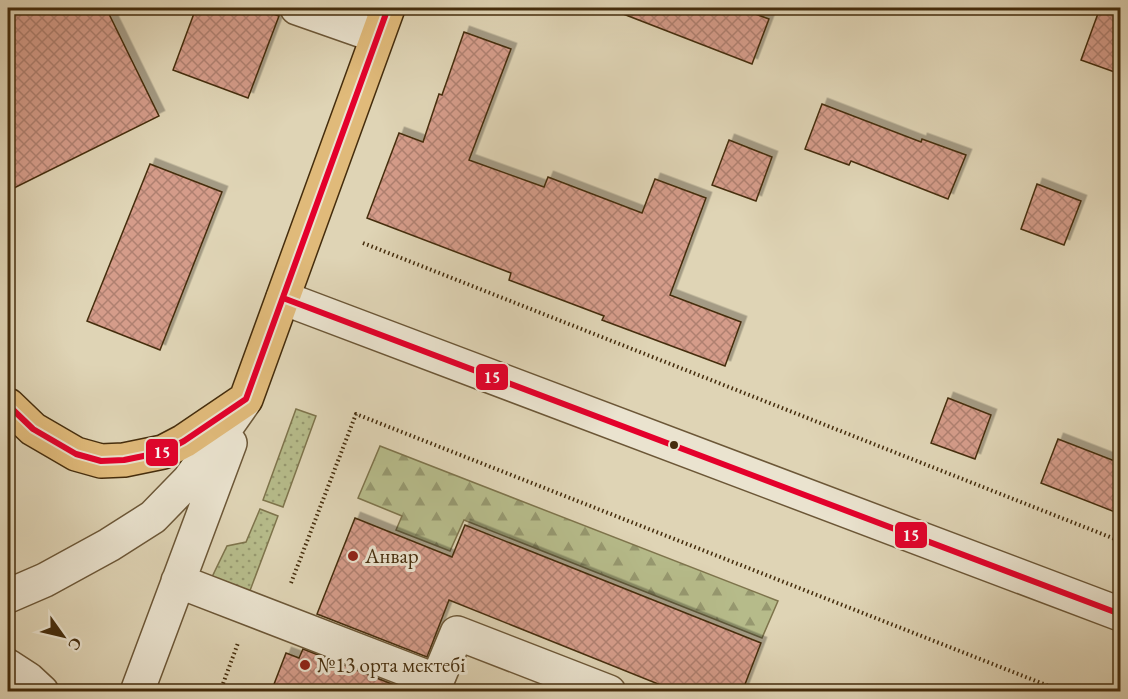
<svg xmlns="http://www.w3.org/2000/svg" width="1128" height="699" font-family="'EB Garamond',serif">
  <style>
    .grass { fill: url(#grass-dots); stroke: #7e744c; stroke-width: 1.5 }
    .forest { fill: url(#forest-firs); stroke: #7e744c; stroke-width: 1.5 }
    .building { fill: url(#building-cross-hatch); stroke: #452d0d; stroke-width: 1.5; filter: url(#shadow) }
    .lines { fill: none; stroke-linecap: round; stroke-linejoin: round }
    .minor-casing { stroke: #6c5737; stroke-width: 36 }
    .major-casing { stroke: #452d0d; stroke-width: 36 }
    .path { stroke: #452d0d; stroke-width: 4; stroke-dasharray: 1.5 3; stroke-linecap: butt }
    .minor { stroke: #eae3cf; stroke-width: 33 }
    .major { stroke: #e0ba7a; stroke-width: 33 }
    .bus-1-casing { stroke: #eae3cf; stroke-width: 10 }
    .bus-1 { stroke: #e4002b; stroke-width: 6 }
    .bus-dot { fill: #452d0d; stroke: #eae3cf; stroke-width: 2 }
    .poi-dot { fill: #8f2418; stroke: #eae3cf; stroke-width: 2 }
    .labels { text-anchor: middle; stroke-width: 6; stroke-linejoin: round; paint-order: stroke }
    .poi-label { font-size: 21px; fill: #452d0d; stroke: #eae3cf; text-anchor: start }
    .line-badge { stroke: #eae3cf; stroke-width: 2 }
    .badge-label { font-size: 16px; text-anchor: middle; font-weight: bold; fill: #fff }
  </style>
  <defs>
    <pattern id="grass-dots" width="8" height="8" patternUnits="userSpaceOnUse" patternTransform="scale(1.5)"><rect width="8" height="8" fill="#b6bb8a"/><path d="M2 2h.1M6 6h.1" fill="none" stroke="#96986f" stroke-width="1.8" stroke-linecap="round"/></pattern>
    <pattern id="forest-firs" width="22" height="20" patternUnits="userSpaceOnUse" patternTransform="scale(1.5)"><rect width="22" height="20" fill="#b6bb8a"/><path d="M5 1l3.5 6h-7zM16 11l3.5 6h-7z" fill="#96986f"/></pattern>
    <pattern id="building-cross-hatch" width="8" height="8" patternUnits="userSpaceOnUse" patternTransform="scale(1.5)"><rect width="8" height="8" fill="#d59c8a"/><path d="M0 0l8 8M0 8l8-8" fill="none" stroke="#af806f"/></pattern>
    <filter id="shadow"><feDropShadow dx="5.5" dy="-5.5" stdDeviation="0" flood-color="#0004"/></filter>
  </defs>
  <rect width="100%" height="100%" fill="#dfd4b5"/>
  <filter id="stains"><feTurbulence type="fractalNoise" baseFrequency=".00333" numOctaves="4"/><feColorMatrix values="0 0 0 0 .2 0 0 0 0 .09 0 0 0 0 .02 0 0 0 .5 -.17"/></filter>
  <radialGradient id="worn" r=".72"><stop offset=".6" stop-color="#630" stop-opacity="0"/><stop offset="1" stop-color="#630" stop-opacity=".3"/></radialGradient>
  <!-- grass -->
  <path class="grass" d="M296,409l20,7 -33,91 -20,-7z
    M260,509l18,7 -30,80 -36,-19 15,-31 19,-4z"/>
  <!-- forest -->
  <path class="forest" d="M380,446l398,155 -16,37 -298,-118 -14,31 -54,-21 6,-14 -44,-18z"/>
  <!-- building -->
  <path class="building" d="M8,8h98l53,108 -151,75z
    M196,8h59l24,8 -31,82 -75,-28z
    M614,8h125l30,11 -17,45 -139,-54z
    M1100,8h20v66l-39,-14z
    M464,32l47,17 -42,111 75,27 4,-10 94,36 13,-34 51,19 -36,97 71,27 -16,44 -123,-46 2,-4 -95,-36 2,-7 -144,-55 32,-85 24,9 16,-48 3,1z
    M822,104l99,38 1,-3 44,16 -18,44 -97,-38 -2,4 -44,-16z
    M729,140l43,17 -16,44 -44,-16z
    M150,164l72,28 -62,158 -73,-29z
    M1037,184l44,17 -17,44 -43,-16z
    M948,398l43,17 -16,44 -44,-16z
    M1058,439l62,24v51l-79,-31z
    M355,518l97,39 13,-32 296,118 -19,49h-64l-229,-92 -22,57 -110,-43z
    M303,649l109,43h-141l15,-39 13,5z"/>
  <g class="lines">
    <defs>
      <path id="minor" d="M297,8l80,28
        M283,298l837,316
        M178,581l259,100 20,-48 152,59
        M8,596l37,-16 64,-35 44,-28 36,-37 55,-78
        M8,666l20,13 14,13
        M137,692l93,-249"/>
      <path id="major" d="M8,405l25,24 43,25 25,7 23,-1 39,-8 21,-11 62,-42 142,-391"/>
    </defs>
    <!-- minor casing -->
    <use href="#minor" class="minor-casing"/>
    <!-- major casing -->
    <use href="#major" class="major-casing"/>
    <!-- path -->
    <path class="path" d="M363,243l757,298
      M291,583l65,-169 708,278
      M220,692l18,-49"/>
    <!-- minor -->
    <use href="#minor" class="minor"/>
    <!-- major -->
    <use href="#major" class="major"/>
    <defs>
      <path id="bus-1" d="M283,298l837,316
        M8,405l25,24 43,25 25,7 23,-1 39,-8 21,-11 62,-42 142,-391"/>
    </defs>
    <!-- bus-1 casing -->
    <use href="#bus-1" class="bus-1-casing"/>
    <!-- bus-1 -->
    <use href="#bus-1" class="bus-1"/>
  </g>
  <!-- markers -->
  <circle class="bus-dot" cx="674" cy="445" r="5"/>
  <g class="poi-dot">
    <circle cx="353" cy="556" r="6"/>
    <circle cx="305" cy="665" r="6"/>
  </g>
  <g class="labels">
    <!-- poi labels -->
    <g class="poi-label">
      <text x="365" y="563">Анвар</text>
      <text x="317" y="672">№13 орта мектебі</text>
    </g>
  </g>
  <g class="line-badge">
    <rect x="475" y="363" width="34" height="28" rx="6" fill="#e4002b"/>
    <rect x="145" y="438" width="34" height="29" rx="6" fill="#e4002b"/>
    <rect x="894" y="521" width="34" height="28" rx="6" fill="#e4002b"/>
  </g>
  <g class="badge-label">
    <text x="492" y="383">15</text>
    <text x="162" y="458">15</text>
    <text x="911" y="541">15</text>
  </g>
  <!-- margin -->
  <rect width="1128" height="699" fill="none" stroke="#dfd4b5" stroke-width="30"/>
  <rect x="9" y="9" width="1110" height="681" fill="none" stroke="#452d0d" stroke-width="3"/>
  <rect x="15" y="15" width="1098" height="669" fill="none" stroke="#452d0d" stroke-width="1.5"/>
  <!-- north arrow -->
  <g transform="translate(63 636) rotate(124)" stroke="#eae3cf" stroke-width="4.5" paint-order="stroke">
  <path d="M0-4.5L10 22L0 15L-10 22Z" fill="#452d0d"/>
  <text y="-9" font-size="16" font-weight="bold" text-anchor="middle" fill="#452d0d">С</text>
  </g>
  <rect width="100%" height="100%" filter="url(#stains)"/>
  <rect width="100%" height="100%" fill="url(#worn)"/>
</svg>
